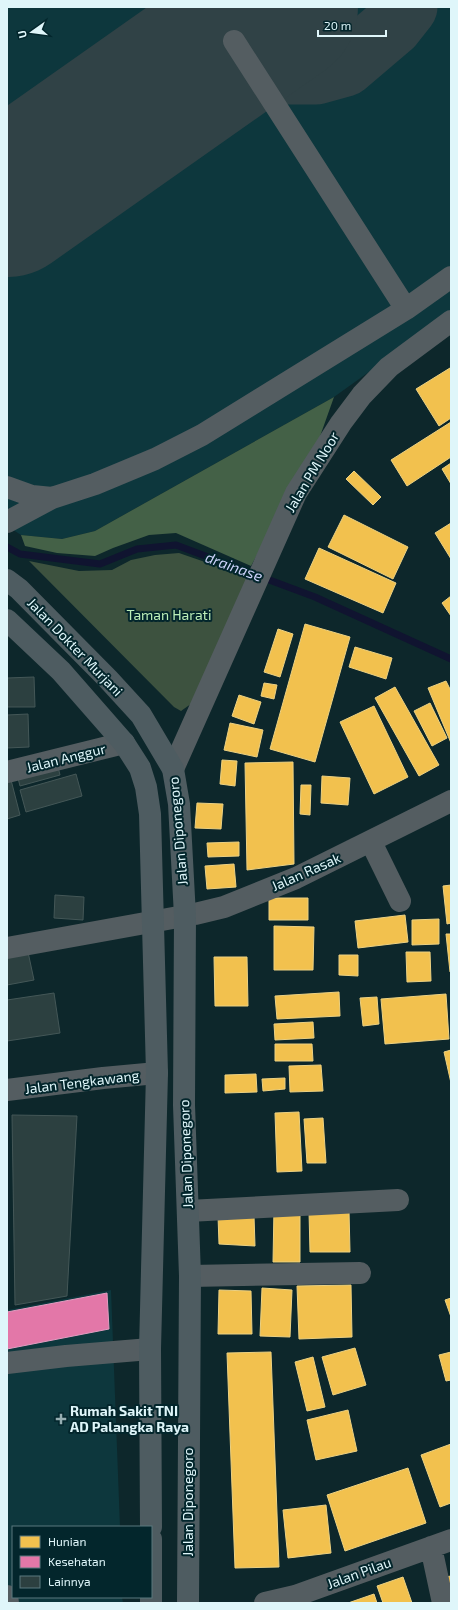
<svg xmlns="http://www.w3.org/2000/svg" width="458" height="1610" font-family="'Exo 2',sans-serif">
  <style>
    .built { fill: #0d373d }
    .green { fill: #3d523f }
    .forest { fill: #446147 }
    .homes { fill: #f2c14e; stroke: #ecd182 }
    .health { fill: #e377a8; stroke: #e29dc1 }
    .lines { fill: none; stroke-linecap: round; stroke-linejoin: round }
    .stream { stroke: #101430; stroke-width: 7 }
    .taxiway { stroke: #304246; stroke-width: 61 }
    .runway { stroke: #304246; stroke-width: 154 }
    .building { fill: #2c4040; stroke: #445757 }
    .minor { stroke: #545d61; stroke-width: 22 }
    .major { stroke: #4e5c61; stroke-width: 22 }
    .poi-dot { fill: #96aeb2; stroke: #03262c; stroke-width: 1.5 }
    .labels { text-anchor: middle; stroke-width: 4; stroke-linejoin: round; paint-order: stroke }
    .street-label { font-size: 14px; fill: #dff6fa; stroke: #03262c }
    .park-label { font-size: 14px; fill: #bceeb8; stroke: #03262c }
    .poi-label { font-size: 14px; font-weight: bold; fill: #dff6fa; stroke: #03262c; text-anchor: start }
    .water-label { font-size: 15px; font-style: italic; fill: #ced4fb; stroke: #03262c }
  </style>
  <rect width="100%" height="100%" fill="#0d272b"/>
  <!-- built -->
  <path class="built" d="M7,7h444v306l-117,84 -239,134 -33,8 -41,-4 -14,-9z
    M111,1290l9,237h-107v70h109l1,6h-116v-293z"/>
  <!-- green -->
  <path class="green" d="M179,553l75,26 -59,122 -14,10 -7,-4 -145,-146 50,10 33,-1 19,-10 24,-5z"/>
  <!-- forest -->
  <path class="forest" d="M334,397l-16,45 -67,124 -75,-33 -27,2 -36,13 -18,8 -38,-3 -32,-7 -4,-11 41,4 33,-8z"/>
  <!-- homes -->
  <path class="homes" d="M450,368l1,3v47l-12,8 -23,-37z
    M451,422v35l-44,29 -16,-26z
    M451,463v21l-9,-15z
    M354,471l27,26 -8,8 -27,-26z
    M344,515l64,32 -15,32 -65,-32z
    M451,523v36l-16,-26z
    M319,548l77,35 -13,30 -78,-34z
    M451,596v20l-9,-13z
    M305,624l45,13 -35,125 -45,-13z
    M278,629l15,5 -13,43 -16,-5z
    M355,647l37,11 -6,21 -37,-12z
    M446,681l5,10v52l-23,-55z
    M264,683l13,2 -3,14 -13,-3z
    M395,687l44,78 -20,11 -44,-78z
    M239,695l22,7 -7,22 -22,-8z
    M430,703l17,35 -15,8 -18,-35z
    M374,706l34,71 -34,17 -34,-72z
    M230,723l33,7 -6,27 -33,-7z
    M222,760l15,1 -2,25 -15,-2z
    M293,762l1,102 -47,6 -2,-107z
    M322,776l28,2 -2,27 -27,-2z
    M301,785h10l-1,30 -10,-1z
    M197,803l26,1 -2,25 -26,-1z
    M239,842v14l-31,1 -1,-14z
    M234,864l2,23 -29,2 -2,-23z
    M451,885v38l-4,1 -4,-38z
    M269,898h39v22h-39z
    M405,915l3,27 -50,6 -3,-27z
    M439,919v25l-27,1v-25z
    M274,926l40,1 -1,43h-39z
    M446,934h5v38h-1z
    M406,952h24l1,29 -24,1z
    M339,955h19v21l-19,-1z
    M214,957h33l1,49h-33z
    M339,992l1,24 -63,3 -2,-23z
    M446,994l3,45 -64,5 -4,-45z
    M377,997l2,27 -16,2 -3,-28z
    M313,1022l1,16 -39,2 -1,-16z
    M275,1044h37l1,17h-38z
    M451,1050v33l-7,-31z
    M321,1065l2,26 -33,1 -1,-26z
    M256,1074l1,18 -32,1v-18z
    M285,1078v11l-22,2 -1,-12z
    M299,1112l3,59 -25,1 -2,-59z
    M323,1118l3,45h-19l-3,-44z
    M274,1208l26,1v53h-27z
    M349,1211l1,41h-40l-1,-40z
    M218,1216h36l1,30 -36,-2z
    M351,1285l1,52 -53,2 -2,-53z
    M262,1288l30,2 -2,47 -30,-1z
    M219,1290l32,1 1,43h-34z
    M451,1298v19l-6,-17z
    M355,1348l11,37 -33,10 -11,-38z
    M271,1352l8,215 -44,1 -8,-215z
    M451,1352v28l-5,1 -7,-26z
    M313,1357l12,50 -18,4 -12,-49z
    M348,1410l9,41 -41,9 -9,-40z
    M451,1444v59l-11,4 -19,-52z
    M408,1468l18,55 -81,28 -18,-56z
    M326,1505l5,48 -43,5 -5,-48z
    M451,1576v27l-6,-26z
    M403,1577l9,26h-29l-6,-17z
    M374,1594l3,9h-29z"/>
  <!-- health -->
  <path class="health" d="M107,1293l2,36 -102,20v-37z"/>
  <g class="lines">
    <!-- stream -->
    <path class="stream" d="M7,547l13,7 80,10 37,-15 39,-4 139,52 136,62"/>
    <!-- taxiway -->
    <path class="taxiway" d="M231,7l11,27 13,18 33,22h28l29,-8 47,-40 15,-19"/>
    <!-- runway -->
    <path class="runway" d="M7,200l274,-193"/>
  </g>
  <!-- building -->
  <path class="building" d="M34,677l1,30h-28v-29z
    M28,714l1,33 -22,1v-33z
    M58,767l2,8 -40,11 -2,-8z
    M76,774l6,22 -56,16 -6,-22z
    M7,776h3l10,39 -13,4z
    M55,895l29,2 -1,23 -29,-2z
    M28,952l6,28 -27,5v-28z
    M54,993l6,40 -53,8v-41z
    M12,1115l65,1 -10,180 -52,9z"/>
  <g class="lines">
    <!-- minor -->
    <path class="minor" d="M234,41l172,268
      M7,487l25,9 20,2 43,-14 60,-25 47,-24 204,-126 45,-32
      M7,522l45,-24
      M173,769l123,-276 45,-70 21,-28 27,-28 62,-46
      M7,772l117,-29
      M371,842l29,59
      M7,948l188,-34 29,-7 72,-29 155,-77
      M7,1090l96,-12 54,-5
      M188,1211l210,-11
      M190,1276l170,-3
      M7,1363l59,-7 84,-7
      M431,1547l12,56
      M7,1596l1,7
      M265,1603l30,-7 156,-56"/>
    <!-- major -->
    <path class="major" d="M7,580l12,9 89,90 33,36 32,54 6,35 6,112 -1,189 6,171 -2,327
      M7,620l54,51 63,72 16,25 6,19 4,27 7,259 -7,276 1,178
      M151,1539v64"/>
  </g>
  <!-- markers -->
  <path class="poi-dot" d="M59 1413h4v4h4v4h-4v4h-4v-4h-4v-4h4z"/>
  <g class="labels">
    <!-- street labels -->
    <g class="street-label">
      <text transform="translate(312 472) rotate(-59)" y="5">Jalan PM Noor</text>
      <text transform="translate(75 647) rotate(46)" y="5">Jalan Dokter Murjani</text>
      <text transform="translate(66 758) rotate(-14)" y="5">Jalan Anggur</text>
      <text transform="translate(178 831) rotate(-95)" y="5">Jalan Diponegoro</text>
      <text transform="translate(306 872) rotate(-24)" y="5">Jalan Rasak</text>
      <text transform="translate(82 1082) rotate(-7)" y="5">Jalan Tengkawang</text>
      <text transform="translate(186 1154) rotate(-92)" y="5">Jalan Diponegoro</text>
      <text transform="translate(188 1502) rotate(-90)" y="5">Jalan Diponegoro</text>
      <text transform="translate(359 1573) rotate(-20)" y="5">Jalan Pilau</text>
    </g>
    <!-- park labels -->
    <g class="park-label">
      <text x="169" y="620">Taman Harati</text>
    </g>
    <!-- poi labels -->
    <g class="poi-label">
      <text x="70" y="1416">Rumah Sakit TNI<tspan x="70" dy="16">AD Palangka Raya</tspan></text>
    </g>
    <!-- water labels -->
    <g class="water-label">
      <text transform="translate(234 567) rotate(20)" y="5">drainase</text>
    </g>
  </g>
  <!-- border -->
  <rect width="458" height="1610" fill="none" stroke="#dff6fa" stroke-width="16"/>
  <!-- legend -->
  <rect x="12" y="1526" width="140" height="72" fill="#03262c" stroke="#5b797e"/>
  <rect x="20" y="1536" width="20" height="12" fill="#f2c14e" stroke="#5b797e"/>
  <text x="48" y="1546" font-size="12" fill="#dff6fa">Hunian</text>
  <rect x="20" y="1556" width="20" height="12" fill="#e377a8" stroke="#5b797e"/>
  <text x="48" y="1566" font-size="12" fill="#dff6fa">Kesehatan</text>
  <rect x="20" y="1576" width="20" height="12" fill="#2c4040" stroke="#5b797e"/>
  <text x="48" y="1586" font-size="12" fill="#dff6fa">Lainnya</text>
  <!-- north arrow -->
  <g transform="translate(32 32) rotate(256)" stroke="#03262c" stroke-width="3" paint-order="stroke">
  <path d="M0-3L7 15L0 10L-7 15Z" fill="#dff6fa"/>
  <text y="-6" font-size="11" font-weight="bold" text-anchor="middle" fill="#dff6fa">U</text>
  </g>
  <!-- scale -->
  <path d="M318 30v6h68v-6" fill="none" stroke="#dff6fa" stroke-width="2"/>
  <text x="324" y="30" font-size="12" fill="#dff6fa" stroke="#03262c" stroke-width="3" paint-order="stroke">20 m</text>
</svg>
